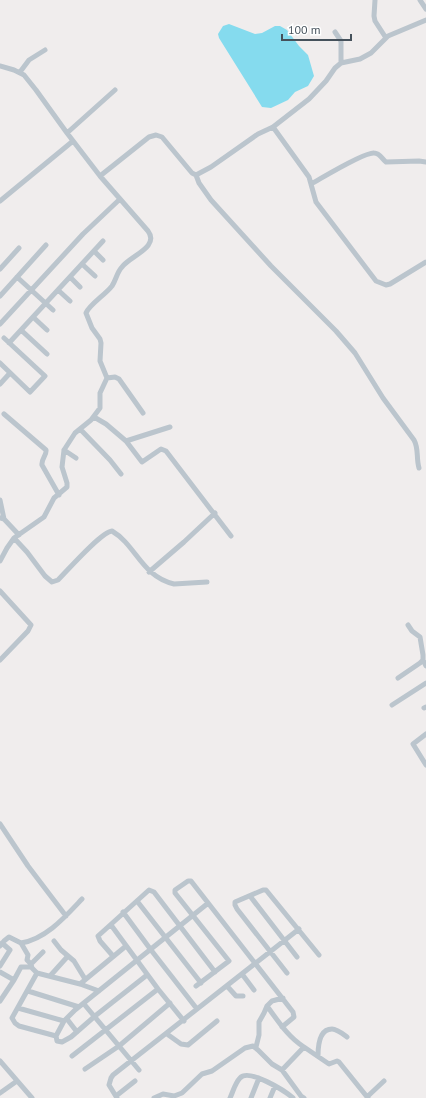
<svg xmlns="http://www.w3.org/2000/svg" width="426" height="1098" font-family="'PT Sans',sans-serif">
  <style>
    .water { fill: #85dbee }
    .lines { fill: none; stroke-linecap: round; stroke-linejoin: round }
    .street { stroke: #bbc5cd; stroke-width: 5 }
  </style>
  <rect width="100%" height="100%" fill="#f0eded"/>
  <!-- water -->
  <path class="water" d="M229,24l26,10 7,-1 13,-7h5l7,4 12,16 9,9 6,21 -6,10 -13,6 -7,8 -17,8 -9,-1 -43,-69 -1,-4 5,-8z"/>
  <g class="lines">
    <!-- street -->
    <path class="street" d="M375,0l-1,16 1,5 11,17
      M420,0l6,9
      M335,32l6,9v22
      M0,66l14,4 10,5 12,15 31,43 33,43 49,-39 7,-2 6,2 30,36 4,2 15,-8 47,-33 15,-7 36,-28 17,-18 9,-13 6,-5 19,-4 11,-6 17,-17 38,-16
      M20,72l9,-12 16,-10
      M273,127l36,50 7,25 60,79 10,4 4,-1 36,-22
      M67,133l48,-43
      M196,175l3,8 12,17 60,66 65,65 19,22 28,45 31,42c5,9 2,18 5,28
      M311,184c11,-6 53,-32 63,-31 6,0 8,6 12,9l33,-1 7,1
      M0,201l73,-60
      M94,251l9,9
      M82,264l13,12
      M0,269l19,-21
      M17,277l36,33
      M70,277l10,10
      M58,290l12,11
      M0,296l46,-51
      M33,317l14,13
      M0,324l83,-90 37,-35
      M21,330l26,24
      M9,343l94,-102
      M0,363l30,29 15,-16 -41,-38
      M107,378l8,-1 4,2 24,34
      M0,384l10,-11
      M4,414l42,36c1,5 -5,9 -4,15l17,30
      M94,417l12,7 20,17 44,-14
      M80,429l30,31 11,14
      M126,441l16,21 19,-13 5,2 65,85
      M64,450l12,8
      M0,500l4,19
      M0,518l4,1 15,16
      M14,538l13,14 18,24 7,6 6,-2c9,-9 43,-48 54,-49 24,14 30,46 62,53l33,-2
      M0,561l7,-13 7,-10 30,-21 10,-19 13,-11v-4l-5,-16 2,-17 11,-17 16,-13 9,-12v-15l7,-15 -7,-17 1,-18 -1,-4 -8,-11 -6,-15c3,-8 19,-18 26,-27 4,-6 5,-14 10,-19 8,-11 38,-20 26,-36l-48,-55
      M149,572l35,-30 31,-29
      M0,591l31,34 -3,6 -28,29
      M408,625l4,6 8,6 3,18v5
      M398,678l22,-15 3,-3 3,6
      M392,705l34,-22
      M424,708l2,-1
      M426,734l-13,10 13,21
      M0,824l28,42 38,50
      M250,896l47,61
      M137,901l64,82
      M123,912l28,38 46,59
      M111,925l47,64 26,32
      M54,941l7,9 13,11 11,18
      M21,943l7,12 -1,5 4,4
      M0,946l4,-5 5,-4 12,6c25,-4 44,-26 61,-44
      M43,952l-12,12 1,4 5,5 43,11 19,7
      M113,956l-13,-15 -2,-5 51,-46 5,2 61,80
      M0,966l10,-16 -8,-7
      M0,972l14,8 -14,21
      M37,973l-25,45 3,5 4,3 37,10
      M287,973l-50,-64 -2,-4v-3l28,-12h3l53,65
      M242,974l12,16
      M147,975l-52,41 -24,21 -9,5 -5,-1 -1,-5 8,-15 11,-11 132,-106
      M50,976l18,-20
      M14,980l7,-13h10
      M80,984l46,-38
      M196,986l33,-25 -54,-68v-3l13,-9h3l102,131 1,5 -12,10
      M227,986l9,10h7
      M28,991l51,16
      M84,1004l55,66
      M267,1006c11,15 21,31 37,41l-22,23
      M18,1008l46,13
      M67,1019l10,13
      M167,1034l14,10 7,1 29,-24
      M256,1047l3,-12v-13l5,-9 3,-7 5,-5 11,-3
      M304,1047l25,17 8,-3 2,1 29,36
      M72,1056l86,-67
      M318,1056c0,-9 1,-27 14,-27 5,0 11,5 15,8
      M0,1061l32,37
      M85,1069l34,-23 51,-43
      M0,1093l17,-12
      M116,1096l19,-15
      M368,1096l16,-15
      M117,1098l-8,-13 2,-7 2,-3 186,-146
      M154,1098l9,-4 11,2 8,-3 20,-19 10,-3 33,-23 8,-2 5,4 14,14 10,6 19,26 3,2
      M230,1098c3,-6 5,-15 10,-20 9,-10 45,13 53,20
      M251,1098l8,-20
      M270,1098l5,-12"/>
  </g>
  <!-- scale -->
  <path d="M282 34v6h69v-6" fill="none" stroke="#45515b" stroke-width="2"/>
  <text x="288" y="34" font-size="12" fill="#45515b" stroke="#ffffff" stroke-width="3" paint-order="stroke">100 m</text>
</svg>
